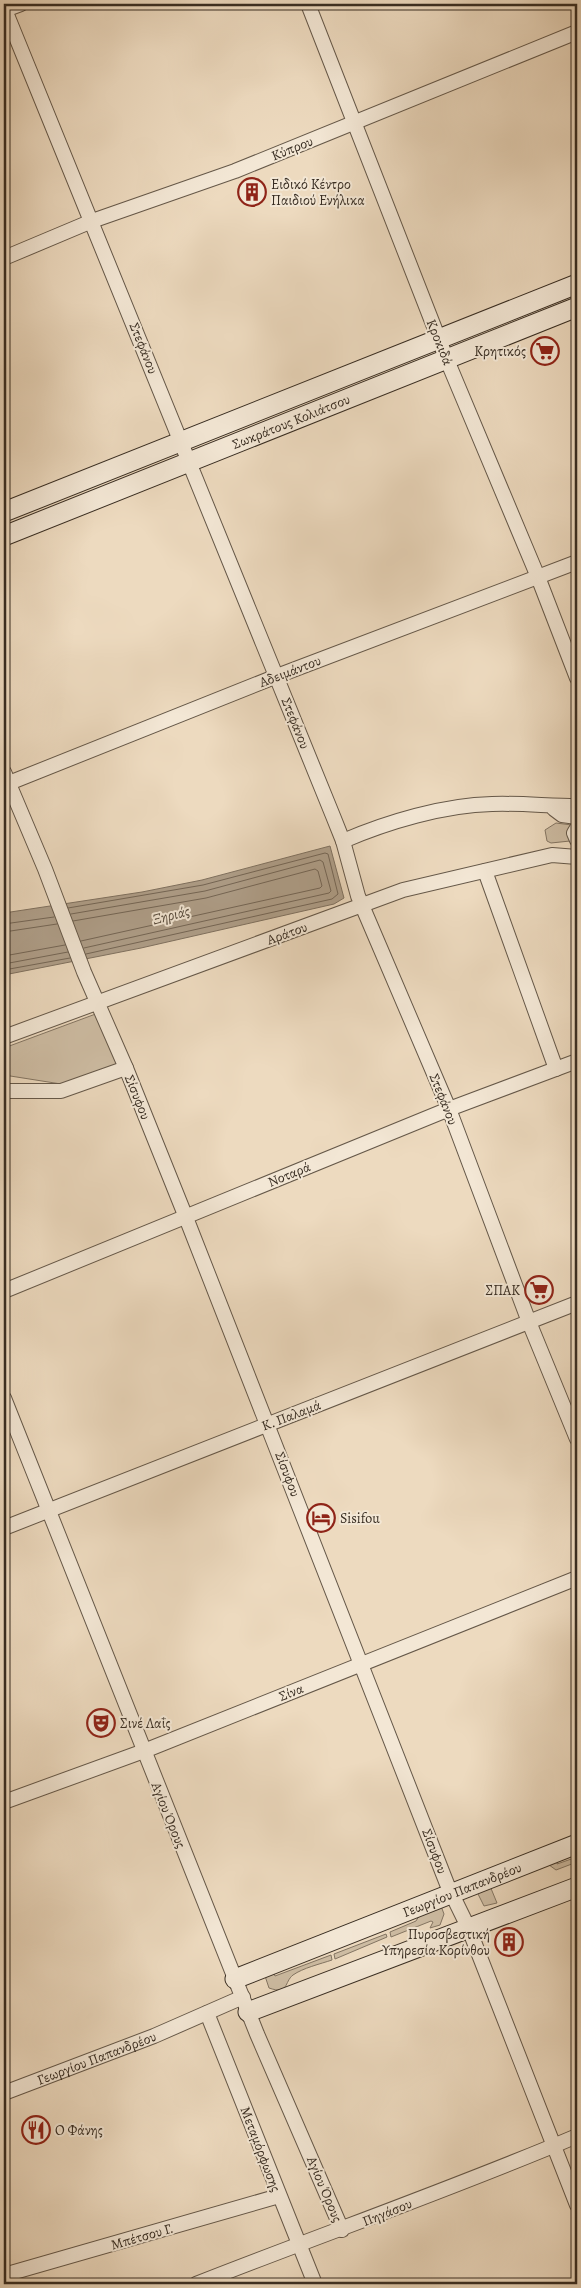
<svg xmlns="http://www.w3.org/2000/svg" width="581" height="2288" font-family="Alegreya,serif">
  <style>
    .green { fill: #cebda4; stroke: #837563 }
    .water { fill: #af9f8a; stroke: #7f7160 }
    .lines { fill: none; stroke-linecap: round; stroke-linejoin: round }
    .shore { stroke: #746656; stroke-width: 1 }
    .street-casing { stroke: #655849; stroke-width: 16 }
    .secondary-casing { stroke: #382d22; stroke-width: 21 }
    .street { stroke: #f3e7d5; stroke-width: 14 }
    .secondary { stroke: #f3e7d5; stroke-width: 19 }
    .labels { text-anchor: middle; stroke-width: 4; stroke-linejoin: round; paint-order: stroke }
    .street-label { font-size: 14px; fill: #382d22; stroke: #f3e7d5 }
    .poi-label { font-size: 14px; fill: #382d22; stroke: #f3e7d5; text-anchor: start }
    .water-label { font-size: 15px; font-style: italic; fill: #564a3c; stroke: #f3e7d5 }
  </style>
  <rect width="100%" height="100%" fill="#eddabf"/>
  <filter id="stains"><feTurbulence type="fractalNoise" baseFrequency=".004" numOctaves="4"/><feColorMatrix values="0 0 0 0 .2 0 0 0 0 .09 0 0 0 0 .02 0 0 0 .5 -.17"/></filter>
  <radialGradient id="worn" r=".72"><stop offset=".6" stop-color="#630" stop-opacity="0"/><stop offset="1" stop-color="#630" stop-opacity=".3"/></radialGradient>
  <!-- green -->
  <path class="green" d="M556,823l16,2 -4,6 2,10 -19,2 -4,-2 -2,-11z
    M101,1012l17,47 -4,9 -53,16 -57,-9v-27z
    M558,1857l-1,7 20,-7v5l-21,8 -11,-8z
    M490,1886l7,17 -13,3 -6,-12 1,-5z
    M441,1906l3,8 -4,11 -10,3 3,-6 -2,-1 -40,16 -1,-5 26,-11 6,-10z
    M386,1934l1,3 -52,22 -1,-5z
    M331,1955l1,5c-12,4 -29,8 -39,15 -9,7 -4,20 -24,13l-4,-12 12,-8 -3,6 1,2z"/>
  <!-- water -->
  <path class="water" d="M330,846l14,52 -10,6 -193,44 -137,27v-62l138,-21 60,-12z"/>
  <g class="lines">
    <!-- shore -->
    <path class="shore" d="M68,908l135,-23 122,-32 3,1 10,40 -6,5 -246,55
      M71,914l134,-23 115,-31 3,2 8,29 -2,2 -245,55
      M73,921l133,-23 109,-29 3,2 4,15 -2,2 -239,53
      M4,924l50,-7
      M4,932l53,-8
      M4,956l61,-11
      M4,964l64,-12
      M4,970l66,-12"/>
    <defs>
      <g id="street">
        <path d="M21,4l-16,6 328,806 10,25 15,55 91,213 80,213 48,117"/>
        <path d="M308,4l139,356 91,217 39,101"/>
        <path d="M4,258l88,-37 143,-50 342,-139"/>
        <path d="M4,772l41,97 39,103 42,96 59,147 262,669 22,45 108,276"/>
        <path d="M4,785l273,-109 300,-114"/>
        <path d="M554,809l8,6 15,2"/>
        <path d="M577,828l-3,5 3,7"/>
        <path d="M343,841c44,-19 101,-36 149,-37 29,-1 57,2 85,2"/>
        <path d="M485,871l71,198"/>
        <path d="M4,1037l399,-147 149,-35 25,2"/>
        <path d="M4,1091h57l65,-23"/>
        <path d="M4,1291l445,-182 128,-48"/>
        <path d="M4,1398l253,636 85,196"/>
        <path d="M4,1528l573,-225"/>
        <path d="M4,1802l140,-51 433,-173"/>
        <path d="M207,2013l108,271"/>
        <path id="s1" d="M4,2093l150,-57 89,-39"/>
        <path d="M4,2275l275,-79"/>
        <path d="M196,2284c127,-50 256,-95 381,-148"/>
      </g>
      <g id="secondary">
        <path d="M4,512l573,-228"/>
        <path id="s2" d="M4,536l573,-229"/>
        <path id="s3" d="M235,1979l342,-135"/>
        <path d="M248,2012l329,-125"/>
      </g>
    </defs>
    <!-- street casing -->
    <use href="#street" class="street-casing"/>
    <!-- secondary casing -->
    <use href="#secondary" class="secondary-casing"/>
    <!-- street -->
    <use href="#street" class="street"/>
    <!-- secondary -->
    <use href="#secondary" class="secondary"/>
  </g>
  <!-- icons -->
  <defs>
    <symbol id="building-ring" viewBox="-11 -11 22 22"><circle r="9.5" fill="#f3e7d5" stroke="#8f2418" stroke-width="1.5"/><path d="M-4-6H4V6H1V3H-1V6H-4ZM-2.5-4.3h1.7v1.8h-1.7ZM.8-4.3h1.7v1.8H.8ZM-2.5-1h1.7V.8h-1.7ZM.8-1h1.7V.8H.8Z" fill="#8f2418"/></symbol>
    <symbol id="supermarket-ring" viewBox="-11 -11 22 22"><circle r="9.5" fill="#f3e7d5" stroke="#8f2418" stroke-width="1.5"/><path d="M-6-5.5h2.5l.6 2H6L4.5 2H-2.5L-4.4-4H-6ZM-1.5 3.2a1.3 1.3 0 1 0 .1 0ZM3 3.2a1.3 1.3 0 1 0 .1 0Z" fill="#8f2418"/></symbol>
    <symbol id="hotel-ring" viewBox="-11 -11 22 22"><circle r="9.5" fill="#f3e7d5" stroke="#8f2418" stroke-width="1.5"/><path d="M-6-4.5h1.5V1H6V5H4.5V3h-9V5H-6ZM-4 0a1.8 1.8 0 1 1 3.6 0ZM.5 0V-2.5h3Q6-2.5 6 0Z" fill="#8f2418"/></symbol>
    <symbol id="theatre-ring" viewBox="-11 -11 22 22"><circle r="9.5" fill="#f3e7d5" stroke="#8f2418" stroke-width="1.5"/><path d="M-5-5.5Q0-4 5-5.5V0Q5 5 0 6Q-5 5-5 0ZM-3.3-2.5H-1v1.5H-3.3ZM1-2.5H3.3v1.5H1ZM-2.8 1Q0 5.5 2.8 1Z" fill="#8f2418"/></symbol>
    <symbol id="restaurant-ring" viewBox="-11 -11 22 22"><circle r="9.5" fill="#f3e7d5" stroke="#8f2418" stroke-width="1.5"/><path d="M-5-6h1v4h1v-4h1v4h1v-4h1v5L-1.5 .5V6h-2V.5L-5-1ZM5-6V6H3V1.5H1.5Q1.5-4 5-6Z" fill="#8f2418"/></symbol>
  </defs>
  <g fill-rule="evenodd">
    <use href="#building-ring" x="236" y="176" width="32" height="32"/>
    <use href="#supermarket-ring" x="529" y="335" width="32" height="32"/>
    <use href="#supermarket-ring" x="523" y="1274" width="32" height="32"/>
    <use href="#hotel-ring" x="305" y="1502" width="32" height="32"/>
    <use href="#theatre-ring" x="85" y="1707" width="32" height="32"/>
    <use href="#building-ring" x="493" y="1926" width="32" height="32"/>
    <use href="#restaurant-ring" x="20" y="2114" width="32" height="32"/>
  </g>
  <g class="labels">
    <!-- street labels -->
    <g class="street-label">
      <text transform="translate(292 148) rotate(-22)" y="5">Κύπρου</text>
      <text transform="translate(440 342) rotate(68)" y="5">Κροκιδά</text>
      <text transform="translate(144 348) rotate(68)" y="5">Στεφάνου</text>
      <text dy="5" stroke="none"><textPath href="#s2" startOffset="309">Σωκράτους Κολιάτσου</textPath></text>
      <text transform="translate(290 671) rotate(-21)" y="5">Αδειμάντου</text>
      <text transform="translate(296 723) rotate(68)" y="5">Στεφάνου</text>
      <text transform="translate(287 933) rotate(-20)" y="5">Αράτου</text>
      <text transform="translate(138 1097) rotate(68)" y="5">Σίσυφου</text>
      <text transform="translate(444 1099) rotate(68)" y="5">Στεφάνου</text>
      <text transform="translate(289 1174) rotate(-22)" y="5">Νοταρά</text>
      <text transform="translate(291 1415) rotate(-21)" y="5">Κ. Παλαμά</text>
      <text transform="translate(288 1474) rotate(69)" y="5">Σίσυφου</text>
      <text transform="translate(291 1692) rotate(-22)" y="5">Σίνα</text>
      <text transform="translate(169 1815) rotate(68)" y="5">Αγίου Όρους</text>
      <text transform="translate(435 1851) rotate(69)" y="5">Σίσυφου</text>
      <text dy="5" stroke="none"><textPath href="#s3" startOffset="244">Γεωργίου Παπανδρέου</textPath></text>
      <text dy="5" stroke="none"><textPath href="#s1" startOffset="99">Γεωργίου Παπανδρέου</textPath></text>
      <text transform="translate(261 2149) rotate(69)" y="5">Μεταμόρφωσης</text>
      <text transform="translate(325 2189) rotate(67)" y="5">Αγίου Όρους</text>
      <text transform="translate(387 2212) rotate(-22)" y="5">Πηγάσου</text>
      <text transform="translate(142 2236) rotate(-16)" y="5">Μπέτσου Γ.</text>
    </g>
    <!-- poi labels -->
    <g class="poi-label">
      <text x="271" y="189">Ειδικό Κέντρο<tspan x="271" dy="16">Παιδιού Ενήλικα</tspan></text>
      <text x="526" y="356" text-anchor="end">Κρητικός</text>
      <text x="520" y="1295" text-anchor="end">ΣΠΑΚ</text>
      <text x="340" y="1523">Sisifou</text>
      <text x="120" y="1728">Σινέ Λαΐς</text>
      <text x="490" y="1939" text-anchor="end">Πυροσβεστική<tspan x="490" dy="16">Υπηρεσία Κορίνθου</tspan></text>
      <text x="55" y="2135">Ο Φάνης</text>
    </g>
    <!-- water labels -->
    <g class="water-label">
      <text transform="translate(171 915) rotate(-14)" y="5">Ξηριάς</text>
    </g>
  </g>
  <!-- margin -->
  <rect width="581" height="2288" fill="none" stroke="#eddabf" stroke-width="20"/>
  <rect x="5" y="5" width="571" height="2278" fill="none" stroke="#382d22" stroke-width="2.5"/>
  <rect x="10" y="10" width="561" height="2268" fill="none" stroke="#382d22"/>
  <rect width="100%" height="100%" filter="url(#stains)"/>
  <rect width="100%" height="100%" fill="url(#worn)"/>
</svg>
